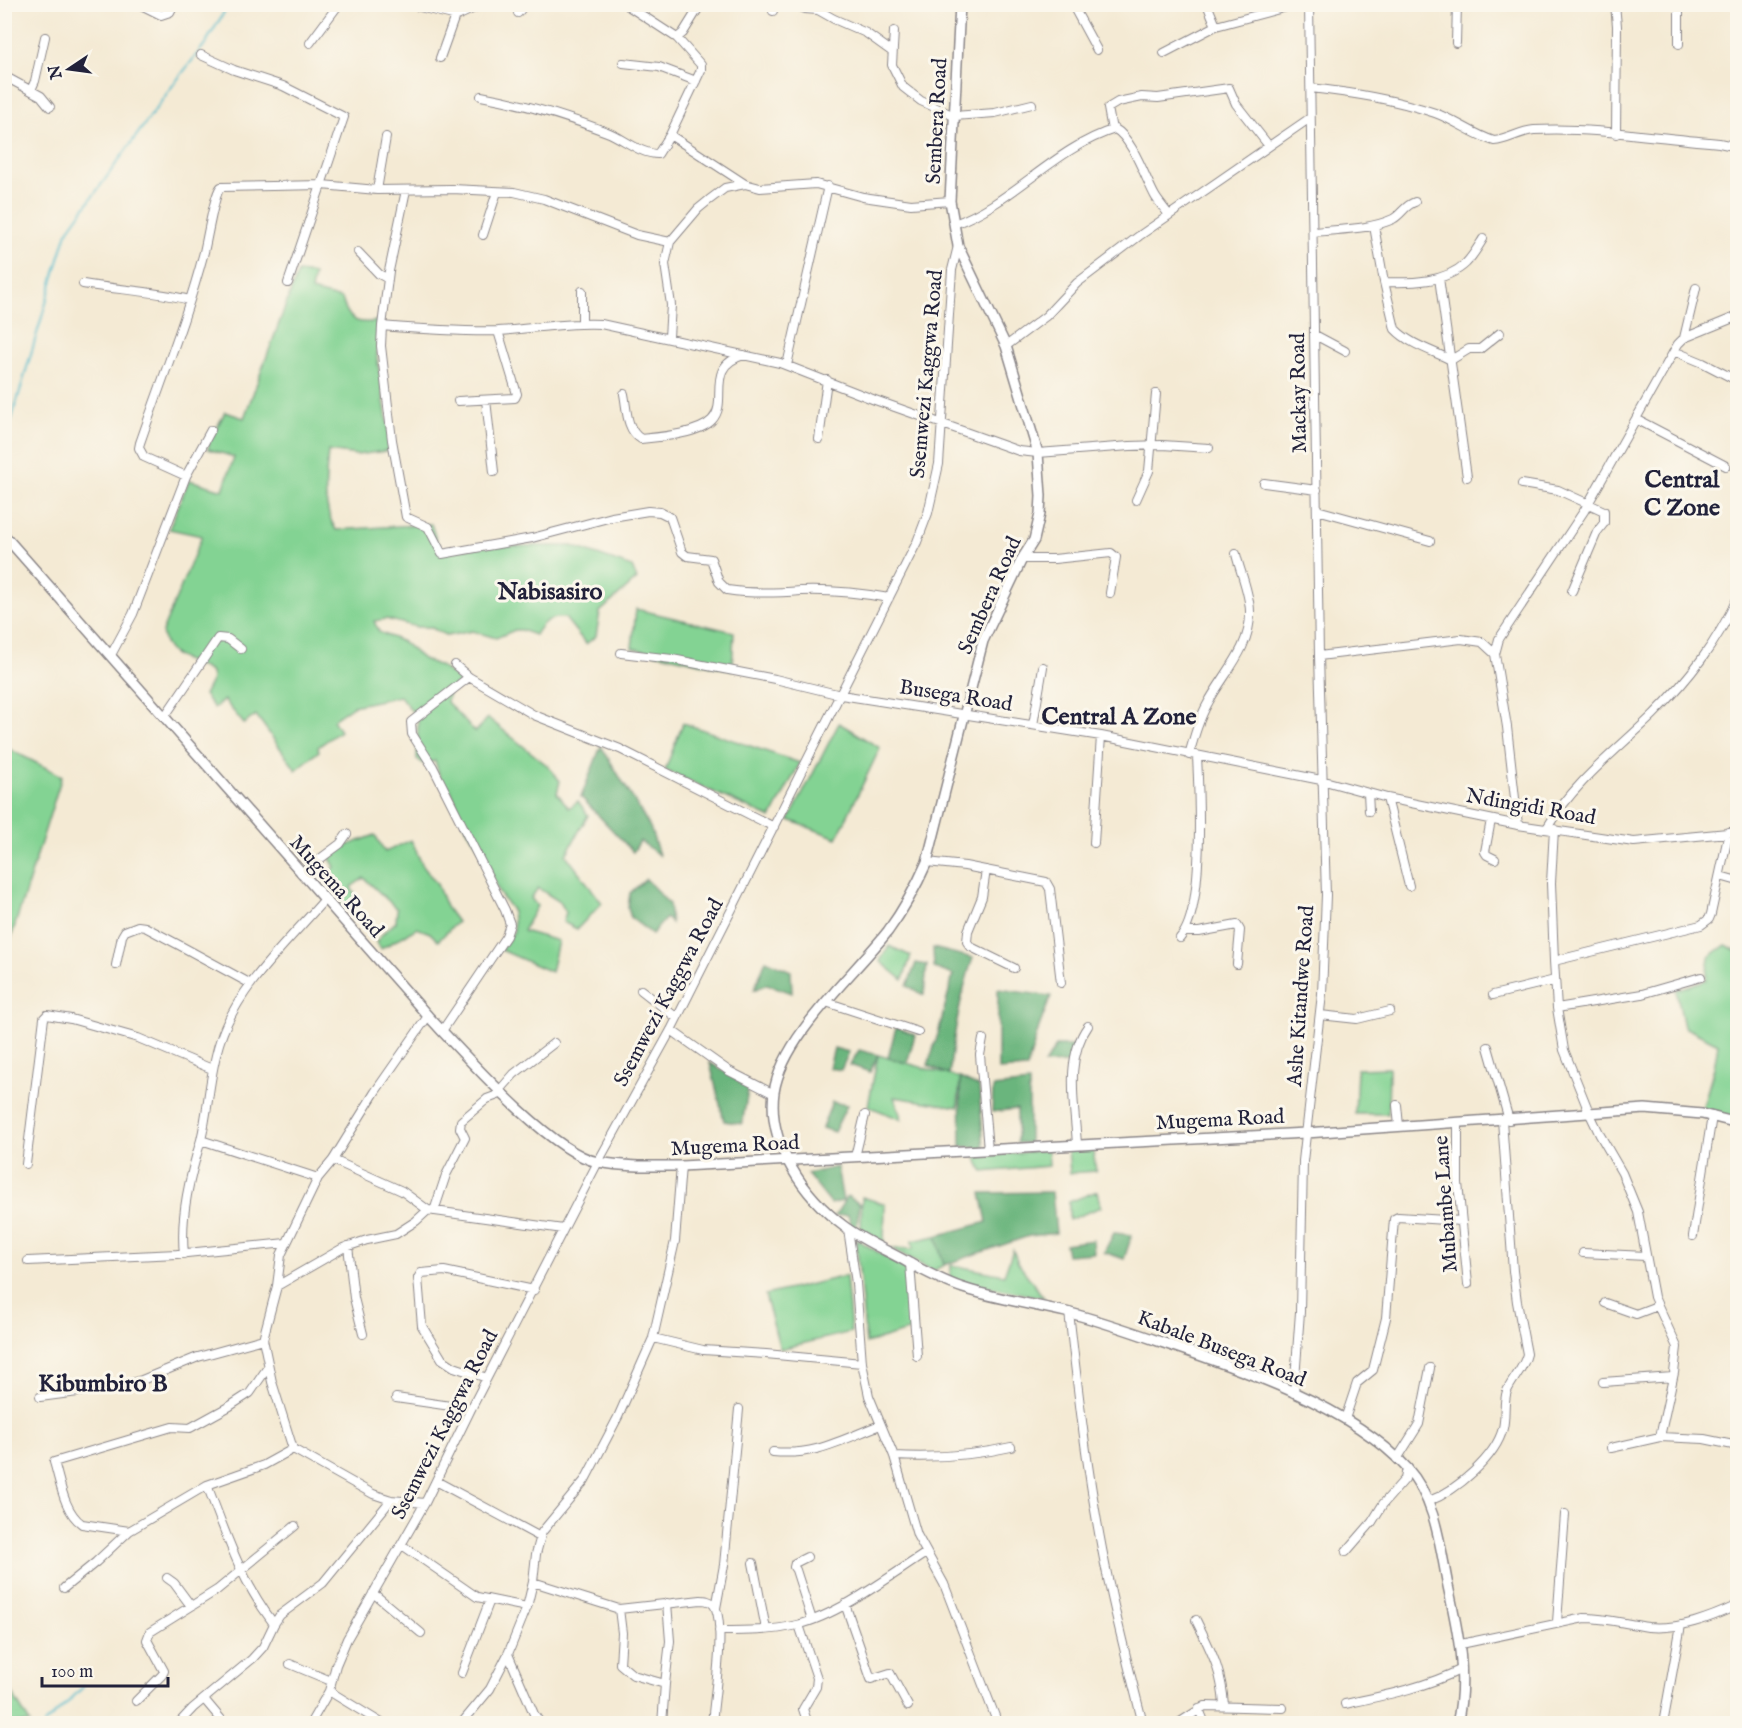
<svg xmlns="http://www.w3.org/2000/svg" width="1742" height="1728" font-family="'IM FELL English',serif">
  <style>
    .green { fill: #83d393; stroke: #527a67; stroke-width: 1.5 }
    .forest { fill: #6ab57d; stroke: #466c5c; stroke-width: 1.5 }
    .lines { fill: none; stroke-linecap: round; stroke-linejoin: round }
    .stream { stroke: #4eb9cb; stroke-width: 2 }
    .minor-casing { stroke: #8b8688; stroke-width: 10 }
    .tertiary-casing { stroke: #8b8688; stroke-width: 12 }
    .minor { stroke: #fff; stroke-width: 8 }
    .tertiary { stroke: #fff; stroke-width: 9 }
    .labels { text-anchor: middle; stroke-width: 6; stroke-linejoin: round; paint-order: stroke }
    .street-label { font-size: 21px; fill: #22223b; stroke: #fbf7ec }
    .quarter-label { font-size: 24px; font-weight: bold; fill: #22223b; stroke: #fbf7ec }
  </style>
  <rect width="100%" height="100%" fill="#fbf7ec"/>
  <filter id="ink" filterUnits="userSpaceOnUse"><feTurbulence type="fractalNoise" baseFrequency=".0167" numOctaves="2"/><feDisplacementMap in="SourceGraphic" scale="12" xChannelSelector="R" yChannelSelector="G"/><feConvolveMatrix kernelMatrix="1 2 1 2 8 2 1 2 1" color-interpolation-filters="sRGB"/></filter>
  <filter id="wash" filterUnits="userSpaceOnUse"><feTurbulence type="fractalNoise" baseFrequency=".008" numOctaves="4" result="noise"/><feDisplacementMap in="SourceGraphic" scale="24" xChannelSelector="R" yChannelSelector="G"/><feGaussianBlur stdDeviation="1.35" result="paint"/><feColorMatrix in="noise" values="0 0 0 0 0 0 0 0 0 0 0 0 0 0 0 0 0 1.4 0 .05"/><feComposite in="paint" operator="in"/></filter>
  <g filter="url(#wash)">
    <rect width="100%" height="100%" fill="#f4ead4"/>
    <!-- green -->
    <path class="green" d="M298,272l16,2 -3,17 31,8c6,21 14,26 35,22v37l15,92 -35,5 -29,-4c-2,27 -7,55 8,79l95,-6 9,27 51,-5h81l60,21 5,12 -37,33 -4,24 -10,8 -21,-26c-16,-1 -22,3 -30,17l-14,-5h-6l-19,8 -24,-7 -25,5 -17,-9h-13l-31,-8 -12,2 5,11 24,10 20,17 17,7 20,15 -11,10 -2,11 28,30 13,-14 60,48 12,15 -3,12 12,15 9,-7 10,14 -22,40 36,48 -25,26 -14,-7 3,-10 -6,-10 -22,-14 -7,10 6,8 -14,25 35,10 -7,31 -50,-22 13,-19 -2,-21 -13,-17 -15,-38 -17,-26 -17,-41 -8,-4 -7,-23 -11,3 -7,-5 1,-40 -18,-23 -47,10 -20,14 7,11 -22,16 1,4 -23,19 -40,-55 -12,9 -20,-24 -10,8 -10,-13 8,-16 -1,-6c-20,-16 -44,-9 -49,-41l40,-96 -33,-7 20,-49 34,10 11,-33 -26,-8 1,-6 16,-31 19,6z
      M636,609l98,23 -2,38 -100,-22z
      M683,723l117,40 -29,55 -106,-48z
      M839,723l41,25 -43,90 -48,-18z
      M5,747l57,29 -57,181z
      M375,835l10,17 26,-12 12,26 14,18 9,23 11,15 -19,19 -8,-8 -13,-5 -36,21 -5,-7 10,-12 10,-8 1,-13 -33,-31 -13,9 9,17 -11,7 -27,-33 13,-11 -7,-12 10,-6z
      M1726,945l11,6v167l-35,-8 12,-42 4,-24 -34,-17 -8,-37 30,-10 3,-23z
      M889,946l22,10 -8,24 -23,-19z
      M878,1055l82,23 -2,29 -64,-10 8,23 -34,-14z
      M1389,1068l-1,46h-33l2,-45z
      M1093,1149l3,22 -26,2 -2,-23z
      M1048,1150l1,16 -66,6 -7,-15z
      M1097,1191l4,16 -32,13v-18z
      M862,1197l23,7 -1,39 -23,-15z
      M936,1236l8,29 -11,6 -42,-23 22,1 -1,-8z
      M856,1239l52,31 4,60 -46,13z
      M1013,1250l5,13 26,35 -94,-19 1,-14 53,10z
      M846,1276l5,56 -71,17 -15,-54z
      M5,1682l25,41h-25z"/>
    <!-- forest -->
    <path class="forest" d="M601,746l49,81 9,28 -19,-14 -7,11 -52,-55z
      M646,879l23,25 2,19 -5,-5 -14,16 -21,-16 -3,-10 2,-15z
      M933,948l40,10c-13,37 -19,77 -24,117l-21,-10 10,-31 15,-59 -19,-7z
      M766,960l25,11 1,22 -25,-9 -13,6z
      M916,963l11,2 -3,30 -17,-9z
      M998,989l53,7 -12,31 -12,41 -29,2z
      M896,1027l19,8 -8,28 -19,-5z
      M1056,1046h19l-5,17 -26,1z
      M834,1048l15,4 -8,18 -12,-2z
      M859,1050l19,5 -8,17 -20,-7z
      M710,1063l39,23 -7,38 -18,-3z
      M960,1078l19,9 5,62 -23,-3z
      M1029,1083v60h-12v-34l-25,3 1,-25z
      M832,1102l15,3 -13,27 -12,-4z
      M837,1167l6,34 -12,3 -24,-30z
      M1052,1192l4,41 -27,3 -85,29 -8,-29 51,-14 -6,-29z
      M847,1196l13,8 -4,27 -4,-3 -4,-13 -13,1z
      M1114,1233l18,2 -8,24 -20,-7z
      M1093,1240l1,13 -27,2 -2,-11z"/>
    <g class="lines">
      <!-- stream -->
      <path class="stream" d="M4,445l63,-213 106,-147 32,-41 24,-40
        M44,1724l22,-20 18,-18"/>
    </g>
  </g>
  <g filter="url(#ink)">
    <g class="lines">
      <defs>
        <path id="minor" d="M139,4l22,11 9,-3 4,-8
          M407,4l50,12 26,-12
          M793,4l12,5 13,1 16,9 32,14 25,18
          M1072,4l25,46
          M1207,4l9,22 82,-22
          M1615,4l2,22 -1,108
          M1679,4v40
          M773,11l2,-7
          M518,13l7,-9
          M894,31l-2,34 11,22 18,14 33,15 41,-3 37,-9
          M677,38l6,-5 18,-29
          M310,43l29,-39
          M1456,43l1,-39
          M1164,53l52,-27
          M201,55l33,15 49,16 61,31 -56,166
          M440,58l15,-42
          M623,63l36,4 37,14
          M4,76l37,20 9,11
          M1311,88c42,5 83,11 124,25 20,7 39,22 59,28 14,-1 26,-10 40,-11 61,-3 124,8 185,13l19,4
          M31,90l4,-9 10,-44
          M481,96c43,8 85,20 126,36 16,6 33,22 51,22l12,-19 31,-65v-5l-24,-27 -52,-34
          M1112,130l-4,-22 10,-6 24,-5 16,1 71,-10 7,16 33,42
          M670,135l75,49 15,4 56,-4 47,13 48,7 39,-3
          M377,190l9,-53
          M406,190l-17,81 -7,55c39,3 77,6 116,5 34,-2 69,-9 103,-7l179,39 95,37 144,51 19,2 92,-7 32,-1 47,3
          M954,224c59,-21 100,-76 161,-95 17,9 31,51 40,67 4,7 10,13 14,19
          M1374,226l10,56c27,1 61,1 82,-19 7,-7 12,-16 17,-24
          M1314,232c26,-3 55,-2 79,-13 9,-5 12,-14 22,-17
          M483,235l14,-43
          M358,252l21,22 9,5
          M1439,278l28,199
          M1384,282l11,47c14,15 38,22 56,31l18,-11h11l20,-16
          M83,284c36,6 72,7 107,16
          M582,323v-32
          M382,326l-1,20 11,94 14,77 22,10 14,27 90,-16 80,-21 36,-6 12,1 10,5 12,35 5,4 24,3 8,23 8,8c25,4 49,3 74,1 29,-1 59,2 88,7
          M1315,335l30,16
          M669,337l2,-32 -6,-41 5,-22 28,-33 11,-9 16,-12 20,-4
          M1684,338l12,-50
          M1006,346l40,-30 31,-33 62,-47 171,-118
          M1674,351l29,12 35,18
          M787,365l41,-179
          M624,394c3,15 2,36 17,45 19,-2 58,-5 71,-19 18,-19 -9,-53 32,-65
          M486,400l8,72
          M458,401l57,-3 2,-4 -19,-63
          M1636,419l90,47
          M819,439l8,-59
          M186,476l-42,-19 -5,-9 1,-5c22,-64 47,-126 64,-191 3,-12 11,-61 17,-65l101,-2 55,5 75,-1 62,3 30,7 93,36 33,7
          M1264,483l53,7
          M1522,484l36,6 46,21v12l-7,9 -25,59
          M1136,500l13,-29 7,-77
          M1317,510l113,31
          M1022,559h32l57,-6 5,4 -6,36
          M621,653l51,6 103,20 66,16 260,41 220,44 66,18 131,27 116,17 104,-10
          M111,655l22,-41 53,-138 25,-46
          M1319,656l142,-17 21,3 13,12
          M455,665l14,12 65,38 86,34 154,78
          M165,716l53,-78 10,1 13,10
          M1033,725l10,-58
          M1189,755c5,-18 10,-36 19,-52 16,-30 43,-55 42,-91 0,-19 -10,-40 -14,-58
          M1368,793l1,18
          M1387,798l22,88
          M1491,820l-6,32 2,3 8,4
          M1518,825l-11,-98 -12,-73 4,-15 85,-128 94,-167 6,-6 54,-22
          M1547,828c27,-46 68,-76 106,-113 37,-37 63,-71 85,-118
          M1554,829l-3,54 3,78 3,47 7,42 25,62 11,23 22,38 16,39 16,85 23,50 -3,26 -14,64
          M1094,843l7,-107
          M927,862l38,4 81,16 4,7 11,94
          M986,870l-4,27 -14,34 -1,11 4,5 43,21
          M301,873l39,-29 7,-10
          M1720,876l18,5
          M1185,932h14l38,-7 3,5 -3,34
          M1180,938c25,-27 19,-143 17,-182
          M1554,961l147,-36 8,-6 2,-5 18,-82
          M116,965l6,-29 3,-5 13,-5 7,1 34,18 72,39
          M641,990l36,28
          M1493,995l62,-15
          M826,1002l92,30
          M1557,1008l85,-14 59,-17
          M1320,1015l37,4 33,-8
          M671,1030l58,41 45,23
          M442,1031l64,-95 4,-12 -5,-14 -72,-143 -21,-33 -1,-12 58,-45
          M983,1039l-3,16 8,95
          M1488,1047l21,73
          M500,1090l14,-16 40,-31
          M1397,1105l2,21
          M1458,1122v61l10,101
          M1077,1145c-2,-39 -13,-86 11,-119
          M855,1157l10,-42
          M333,1160l69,31 26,19 135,19
          M26,1164l18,-146 3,-3 24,4 67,19 74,31
          M318,1178l-117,-38c8,-33 8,-66 19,-99 18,-55 68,-99 105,-142
          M434,1211l12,-36 19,-37 -5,-10 1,-7 26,-22 16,-6
          M848,1229l8,54 6,80 7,33 25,60 23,79 27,49 54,140
          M1693,1236l19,-120
          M348,1246l6,52 9,36
          M1583,1253l63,3
          M184,1254c-4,-39 6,-78 17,-114
          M28,1261l149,-7 109,-11
          M910,1263l7,93
          M277,1286l66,-38 24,-8 29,-6 20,-13 12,-11
          M1605,1303l31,11 21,-8
          M1069,1312c9,79 18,159 33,237 11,59 26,116 41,175
          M653,1338l50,12 63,4 96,9
          M487,1378l-33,-11 -12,-8 -20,-33 -4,-48 3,-5 23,-2 90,19
          M1603,1382l70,-5
          M1294,1393l6,-81 3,-151 19,-167 4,-99 -7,-239 -10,-652
          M40,1397l76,-10 26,-7 56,-23 65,-18
          M396,1398l75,11
          M1345,1419l12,-36 16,-13 13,-52 8,-99 4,-2 63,4
          M1611,1448l49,-11 44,2 34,7
          M773,1452c43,4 68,-12 107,-27
          M894,1456c40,2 78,0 117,-9
          M1397,1459l22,-35 11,-56
          M436,1481l104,56
          M207,1485c20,51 33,94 67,139
          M1429,1501c27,-10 67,-44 74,-73 3,-12 0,-25 4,-37 6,-13 17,-23 20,-37l-10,-52 -4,-31 -11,-151
          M425,1503l-34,-3 -18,-6 -80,-45 -21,-67 -9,-43 14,-53 4,-31 37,-77 15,-18 42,-68 53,-76
          M129,1531l-47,-7c-18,-12 -22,-43 -28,-62l118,-35 18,1 40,-22 20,-13 18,-26
          M402,1545l75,52 50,10
          M1346,1552l26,-30 11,-18 22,-25 2,-11
          M807,1557l-12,6 -1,4 2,3 16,50
          M753,1563l13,66
          M167,1578l7,5 17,23
          M533,1582l86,27 82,-9c6,0 13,2 15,9 9,23 -2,88 -4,115
          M64,1588l32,-26 33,-31 78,-46 57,-20 29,-16
          M373,1593l48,40
          M845,1604l26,75 19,-6 18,33
          M716,1608l8,-43 15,-156
          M619,1609l3,24 -2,31 13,11 32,9 -3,40
          M1196,1620c15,31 26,50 28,86
          M1557,1622l8,-108
          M799,1625l18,53 -1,9 -13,22 5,15
          M719,1631c26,0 53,0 78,-6 42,-10 93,-49 129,-72
          M1461,1644l123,-26c22,0 42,6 64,9 31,3 62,-9 90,-22
          M508,1654l26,60 7,10
          M290,1664l41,17
          M462,1673l28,-73
          M665,1684l5,-43 -3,-38
          M329,1691l54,33
          M204,1699l21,25
          M136,1701l26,-26 2,-4 -17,-31 3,-8 67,-42 78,-64
          M1345,1704c42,-9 78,-16 117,-35
          M1199,1709l6,15
          M178,1724l15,-16 59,-49 11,-12 11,-23 6,-9 43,-32 68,-83
          M310,1724l19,-33 7,-26 11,-26 78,-136 46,-94 127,-247 73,-132 246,-488 11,-29 11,-49 13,-194 6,-24
          M461,1724l29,-35 18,-35 19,-47 6,-25 3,-28 6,-22 43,-52 33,-63 35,-79 22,-97 6,-75
          M1177,1724l28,-18 78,2
          M1663,1724l18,-99"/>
        <path id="tertiary" d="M960,4l-10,197 8,45 48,100 32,107 3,43 -1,18 -6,26 -12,19 -39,82 -56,221c-11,25 -23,47 -39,69 -34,44 -105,104 -114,161 -7,52 30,105 71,135 19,14 43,24 64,36 17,9 35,19 54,25 34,11 69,16 103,24 32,8 64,19 95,30 78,26 190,64 246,126 29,32 33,78 41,118 10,45 20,91 9,138
          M4,535l424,481c34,36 124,138 170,146 27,5 56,4 83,4l625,-33 339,-24 57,5 36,9"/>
      </defs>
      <!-- minor casing -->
      <use href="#minor" class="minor-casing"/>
      <!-- tertiary casing -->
      <use href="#tertiary" class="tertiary-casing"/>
      <!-- minor -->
      <use href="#minor" class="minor"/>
      <!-- tertiary -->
      <use href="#tertiary" class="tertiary"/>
    </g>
  </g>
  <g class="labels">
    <!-- street labels -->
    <g class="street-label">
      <text transform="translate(936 121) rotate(-87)" y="7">Sembera Road</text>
      <text transform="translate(926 374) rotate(-85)" y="7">Ssemwezi Kaggwa Road</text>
      <text transform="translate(1298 393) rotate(-91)" y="7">Mackay Road</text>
      <text transform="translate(989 595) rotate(-66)" y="7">Sembera Road</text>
      <text transform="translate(956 695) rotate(9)" y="7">Busega Road</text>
      <text transform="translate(1531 806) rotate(10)" y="7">Ndingidi Road</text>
      <text transform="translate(337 886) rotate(48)" y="7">Mugema Road</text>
      <text transform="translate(668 992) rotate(-62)" y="7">Ssemwezi Kaggwa Road</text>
      <text transform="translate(1300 996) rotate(-86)" y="7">Ashe Kitandwe Road</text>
      <text transform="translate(1220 1119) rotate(-3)" y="7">Mugema Road</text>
      <text transform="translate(735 1145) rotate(-3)" y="7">Mugema Road</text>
      <text transform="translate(1445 1204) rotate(-94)" y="7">Mubambe Lane</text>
      <text transform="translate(1222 1348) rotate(21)" y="7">Kabale Busega Road</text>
      <text transform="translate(444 1424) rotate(-63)" y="7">Ssemwezi Kaggwa Road</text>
    </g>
    <!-- quarter labels -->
    <g class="quarter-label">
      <text x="1682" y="487">Central<tspan x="1682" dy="28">C Zone</tspan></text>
      <text x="550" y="599">Nabisasiro</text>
      <text x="1119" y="724">Central A Zone</text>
      <text x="103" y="1391">Kibumbiro B</text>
    </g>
  </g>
  <!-- margin -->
  <rect width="1742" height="1728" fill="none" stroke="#fbf7ec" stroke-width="24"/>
  <!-- north arrow -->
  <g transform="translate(69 69) rotate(257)" stroke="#fbf7ec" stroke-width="4.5" paint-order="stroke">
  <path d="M0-4.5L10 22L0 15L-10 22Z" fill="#22223b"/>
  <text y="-9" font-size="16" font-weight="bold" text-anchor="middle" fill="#22223b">N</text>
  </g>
  <!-- scale -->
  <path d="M42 1677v9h126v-9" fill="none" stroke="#22223b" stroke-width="3"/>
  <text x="51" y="1677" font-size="18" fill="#22223b" stroke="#fbf7ec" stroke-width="4.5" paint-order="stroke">100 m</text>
</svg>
